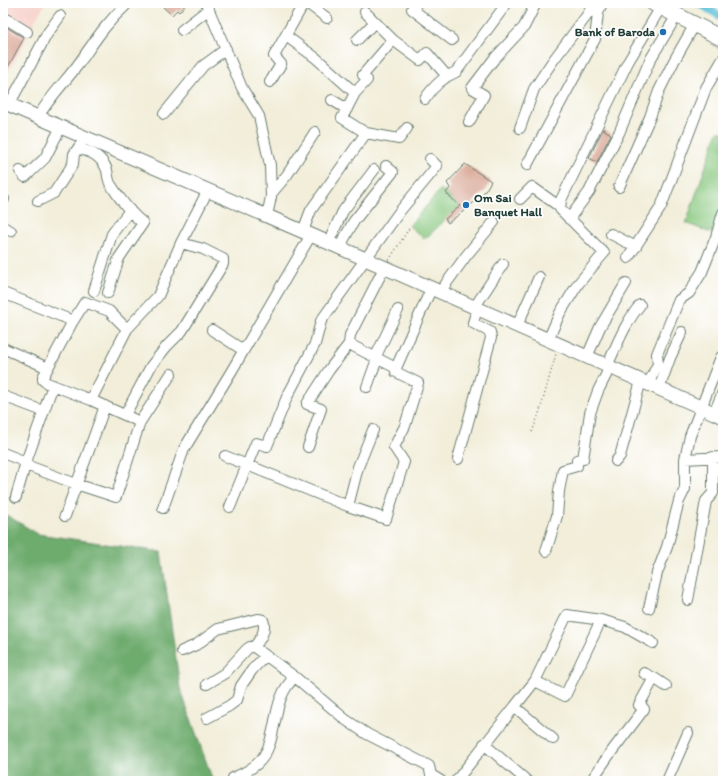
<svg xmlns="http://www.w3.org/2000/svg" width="726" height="784" font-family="Itim,sans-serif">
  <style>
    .built { fill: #f7d0ca }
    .green { fill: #89c87f; stroke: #54825a }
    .forest { fill: #6eac6e; stroke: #467451 }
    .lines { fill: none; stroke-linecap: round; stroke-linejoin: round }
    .canal { stroke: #5ac1d7; stroke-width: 8 }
    .building { fill: #d9a796 }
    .minor-casing { stroke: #697b6e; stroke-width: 12 }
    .major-casing { stroke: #697b6e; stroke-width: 15 }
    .highway-casing { stroke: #697b6e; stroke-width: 17 }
    .path { stroke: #697b6e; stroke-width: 1.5; stroke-dasharray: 1 3; stroke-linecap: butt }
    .minor { stroke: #fff; stroke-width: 10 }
    .major { stroke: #fff; stroke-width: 13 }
    .highway { stroke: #fff; stroke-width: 15 }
    .poi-dot { fill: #1f6fb2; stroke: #fff; stroke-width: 1.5 }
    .labels { text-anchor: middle; stroke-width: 3.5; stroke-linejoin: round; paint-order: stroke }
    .poi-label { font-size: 12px; font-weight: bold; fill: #1f3d34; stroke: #fff; text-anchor: end }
  </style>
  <rect width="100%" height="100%" fill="#fff"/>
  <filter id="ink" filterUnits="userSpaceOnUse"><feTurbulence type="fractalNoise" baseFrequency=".025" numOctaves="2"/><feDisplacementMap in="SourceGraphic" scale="8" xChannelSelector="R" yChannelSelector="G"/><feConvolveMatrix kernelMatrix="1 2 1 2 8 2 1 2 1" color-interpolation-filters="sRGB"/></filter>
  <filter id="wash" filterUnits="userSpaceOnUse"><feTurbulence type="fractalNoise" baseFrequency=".012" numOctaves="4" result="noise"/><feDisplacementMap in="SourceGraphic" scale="16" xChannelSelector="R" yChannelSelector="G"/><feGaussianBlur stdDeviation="0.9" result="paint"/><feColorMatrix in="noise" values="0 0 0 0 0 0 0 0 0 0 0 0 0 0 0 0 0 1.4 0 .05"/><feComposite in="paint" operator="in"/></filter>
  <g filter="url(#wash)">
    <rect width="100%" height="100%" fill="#f2eeda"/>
    <!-- built -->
    <path class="built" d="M3,3h43l-11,17 -5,12 -27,49z"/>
    <!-- green -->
    <path class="green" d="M718,131l5,1v69l-10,33 -27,-11z
      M441,189l19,17 -35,33 -16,-13z"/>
    <!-- forest -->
    <path class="forest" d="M3,513l35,21 123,18 19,136 33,93h-210z"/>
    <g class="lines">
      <!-- canal -->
      <path class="canal" d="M699,3l24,15"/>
    </g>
    <g id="blocks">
      <!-- building -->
      <path class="building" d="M166,3h21l-8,9 -2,-2 -5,5 -9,-8z
        M3,25l21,13 -21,38z
        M603,129l8,5 -14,28 -8,-4z
        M465,164l26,17 -5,9 -17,17 -21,16 -3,-4 15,-13 -14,-13 4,-5 -3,-5z"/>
    </g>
  </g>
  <g filter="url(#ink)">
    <use href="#blocks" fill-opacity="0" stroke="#697b6e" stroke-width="1"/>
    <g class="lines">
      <defs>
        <path id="minor" d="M206,3l36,85 17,28 11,49 1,32 -4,19
          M307,3l20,15
          M417,3l-5,6 40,31
          M365,12l28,28 27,20 7,-7 19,22
          M3,17l24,15
          M182,30l27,-21
          M286,36l30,22 39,35
          M357,40l18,-18
          M363,75l30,-35
          M270,82l11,-18 -7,-8 30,-53
          M425,99c8,-12 18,-22 31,-27l51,-69
          M332,100l15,9
          M9,105l38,-71 13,-18
          M164,114l39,-48 23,-17
          M38,117c11,-19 26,-34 39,-51 16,-22 27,-41 48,-60
          M469,122l15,-27 -12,-7 22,-29 30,-32 12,-24
          M520,128l14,-39 18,-27 36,-48 6,-11
          M366,133l33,6 8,-11
          M79,149c12,2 23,8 28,21 1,5 1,11 4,15 9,14 19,28 32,38l-24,35 -11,35
          M527,165l68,-126 3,-26 4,-10
          M20,171l5,6 20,-19 16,-31
          M619,187l31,-70 9,-26 15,-30 21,-37
          M271,194l16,-19 28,-43
          M520,199l12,-12 28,20
          M3,201l1,-2
          M38,201l16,-8 19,-29 1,-10 7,-10
          M569,219l20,-27 30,-59 31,-73 27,-45
          M3,227l8,4
          M303,231l8,-21 55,-77 -24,-15 13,-25 12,-13
          M611,234l25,13
          M328,243l15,-32 31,-41
          M339,248l15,-27 39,-49 -7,-6
          M628,258l33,-51 45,-119 17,-29
          M94,291l18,-57 18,-24
          M440,292l26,-36 28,-34
          M3,293l70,28
          M474,308l29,-44
          M517,326l22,-49
          M127,329l-18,-18 -24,-9 -12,19 -30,56v3l4,3 44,17 49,22
          M212,330l31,20
          M548,340l12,-27 18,-29 26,-31 -44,-44 1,-9 67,-138 33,-55
          M349,344l47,24
          M3,348l45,20
          M587,357l13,-30 26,-44
          M375,358l23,-48
          M607,366c10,-21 18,-43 33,-61
          M648,384l10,-20 -1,-10 22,-54 10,-7 13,-21 14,-35 7,-24
          M367,387l10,-28
          M659,389l11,-31 12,-26
          M3,396l40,15
          M91,400l36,-71 31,-33 23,-53 27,-53
          M714,413l9,-21
          M125,415l26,-49 16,-20 15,-15 41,-67v-5l-20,-10 -22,-6
          M308,447l13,-38 -14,-5 22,-34 20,-26 1,-9 34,-67
          M3,453l23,9
          M225,456l123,50 38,13 18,-57 -10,-15 11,-21 13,-43 -22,-11v-4l35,-79
          M458,459l33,-121 -1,-6 -17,-9 4,-14
          M685,459l38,-2
          M616,461l4,-5 21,-75
          M26,465l50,19 40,13 24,-75 31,-48
          M16,497l10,-35 27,-77
          M348,506l10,-39 15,-37
          M230,507l26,-64 11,3 20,-49 28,-53 6,-23 79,-110 37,-45 -7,-7
          M163,508l21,-59 47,-77 80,-137
          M65,516l40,-110
          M546,551l11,-35 2,-25 4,-21 14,-4v-6l6,-1 7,-46 8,-22 12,-24
          M688,600l18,-99 7,-8v-36
          M649,608l8,-35 10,-26 12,-46 6,-12v-30l5,-23 31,-79
          M182,651l14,-6 22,-16 40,-10 5,1c4,10 -3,20 -9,27
          M644,673l10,5
          M535,681l30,15 36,-76
          M207,684l18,-11 22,-24 3,-2h4l41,30 51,43 21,14 62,32 2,9 10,6
          M515,707l38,32
          M207,718l22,-12 8,-6 4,-14 11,-16 13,-14
          M484,744l42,36
          M233,778c9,-4 17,-8 24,-14 24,-22 11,-63 38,-87
          M456,781l79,-100 32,-66 34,5 24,7 28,16
          M591,781l18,-26 35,-46 -5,-4 15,-27 12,8
          M667,781l21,-48"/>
        <path id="major" d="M3,102l308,133 412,182"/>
        <path id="highway" d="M653,3l70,36"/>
      </defs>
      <!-- minor casing -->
      <use href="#minor" class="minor-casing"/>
      <!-- major casing -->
      <use href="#major" class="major-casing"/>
      <!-- highway casing -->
      <use href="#highway" class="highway-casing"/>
      <!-- path -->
      <path class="path" d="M389,260l21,-33
        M532,432l7,-18 17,-60"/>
      <!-- minor -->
      <use href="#minor" class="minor"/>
      <!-- major -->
      <use href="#major" class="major"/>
      <!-- highway -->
      <use href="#highway" class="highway"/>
    </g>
  </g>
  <!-- markers -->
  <g class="poi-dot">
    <circle cx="663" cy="32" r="4"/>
    <circle cx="466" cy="205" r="4"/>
  </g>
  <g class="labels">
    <!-- poi labels -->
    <g class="poi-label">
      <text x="655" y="36">Bank of Baroda</text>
      <text x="474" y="202" text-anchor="start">Om Sai<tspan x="474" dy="14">Banquet Hall</tspan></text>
    </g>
  </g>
  <!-- margin -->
  <rect width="726" height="784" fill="none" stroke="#fff" stroke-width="16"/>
</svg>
